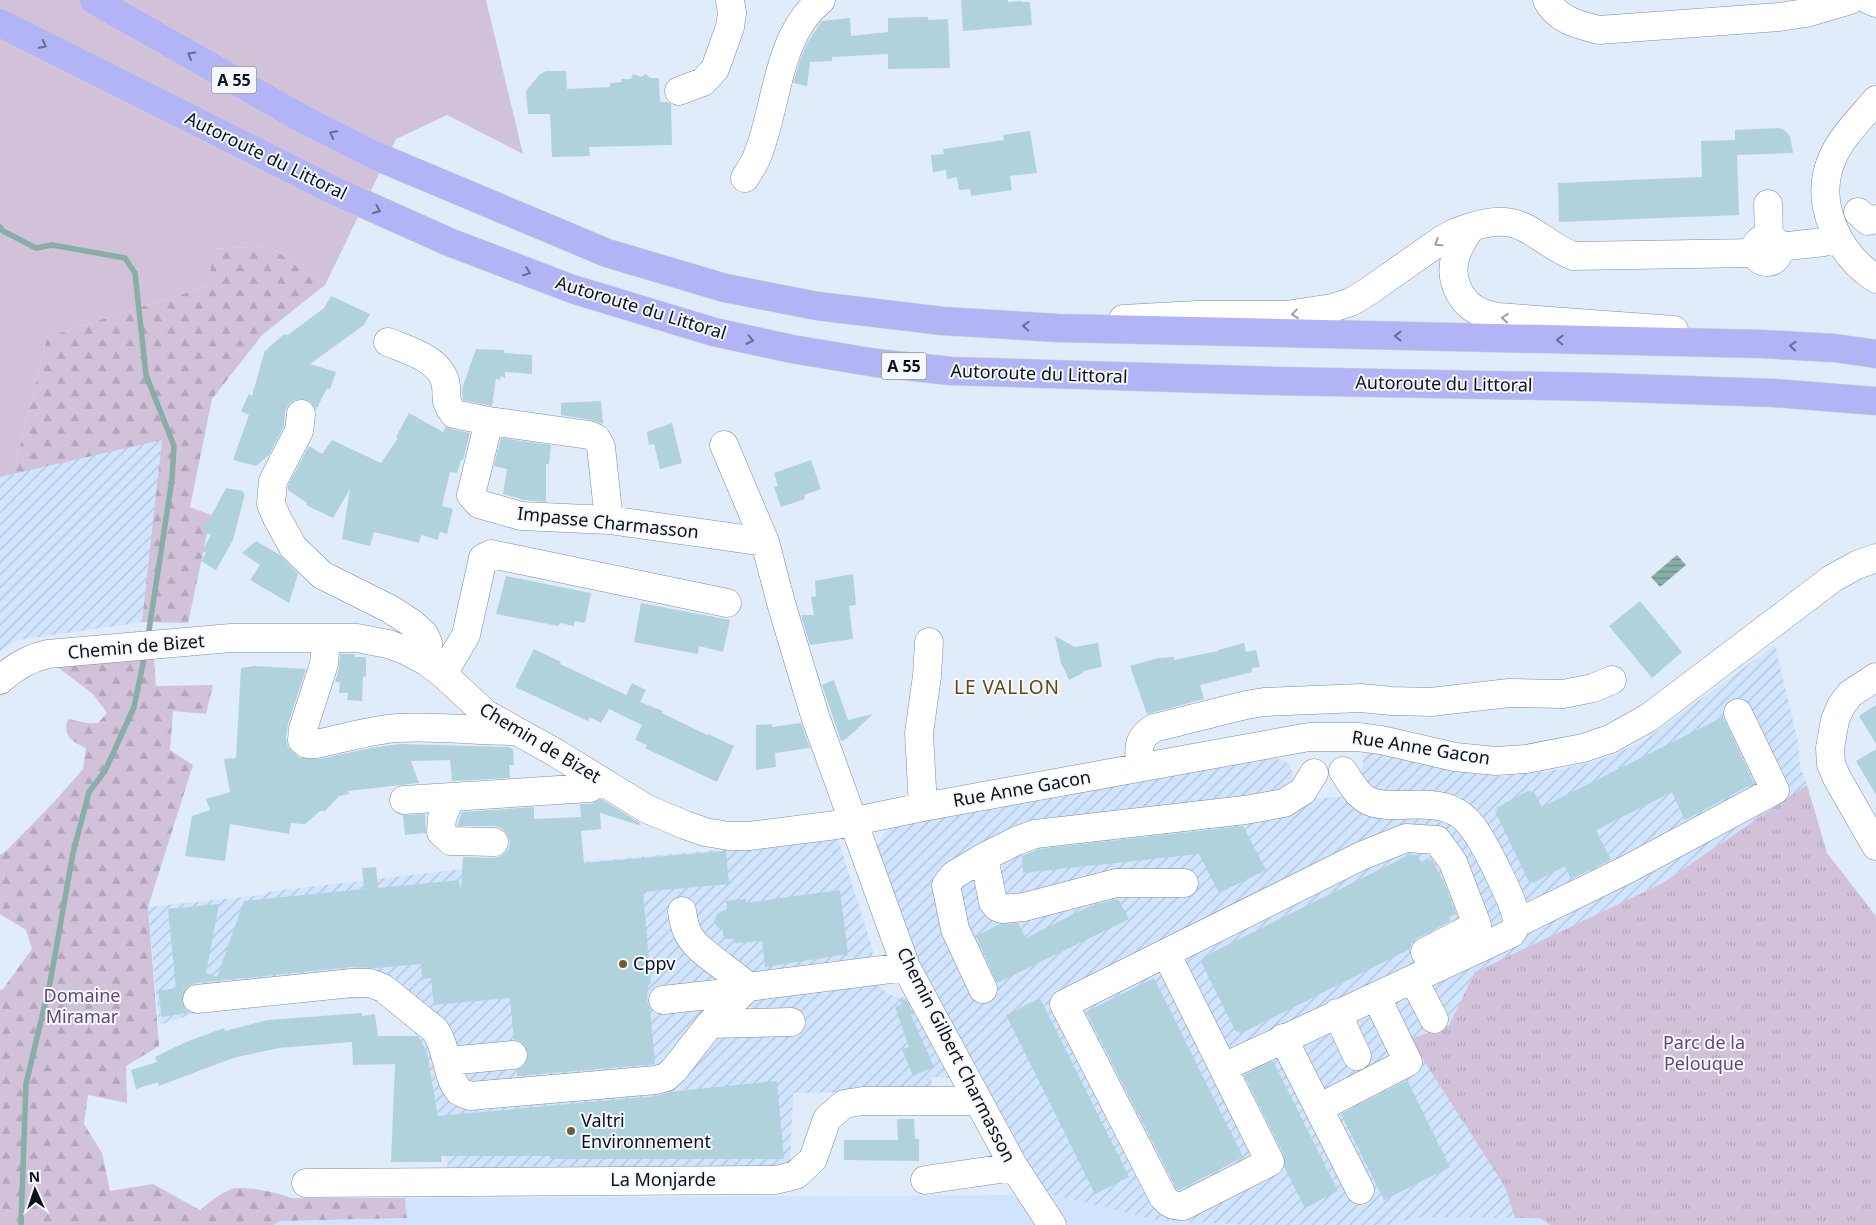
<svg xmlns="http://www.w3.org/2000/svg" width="1876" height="1225" font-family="'Noto Sans',sans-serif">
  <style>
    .built { fill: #d0e5fd }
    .industrial { fill: url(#industrial-furrows) }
    .grass { fill: #d2c2d9 }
    .forest { fill: url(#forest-firs) }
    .park { fill: url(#park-tufts) }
    .water { fill: url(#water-rules) }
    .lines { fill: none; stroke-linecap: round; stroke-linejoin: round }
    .stream { stroke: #87aea8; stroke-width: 5.5 }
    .building { fill: #b0d2dc }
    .minor-casing { stroke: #798ca1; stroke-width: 29 }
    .highway-casing { stroke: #cecfd1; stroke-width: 29 }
    .minor { stroke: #fff; stroke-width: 28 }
    .highway { stroke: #b2b4f6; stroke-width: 28 }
    .oneway { stroke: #666b92 }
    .oneway2 { stroke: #9da0a3 }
    .poi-dot { fill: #705d2b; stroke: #f4f8fd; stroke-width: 2 }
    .labels { text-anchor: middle; stroke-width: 4; stroke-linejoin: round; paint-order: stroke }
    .shield { fill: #f4f8fd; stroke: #50565d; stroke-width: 1 }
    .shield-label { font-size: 16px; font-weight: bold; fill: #0a1118 }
    .street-label { font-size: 18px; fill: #0a1118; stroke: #f4f8fd }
    .poi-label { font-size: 18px; fill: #0a1118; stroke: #f4f8fd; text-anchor: start }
    .park-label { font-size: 18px; fill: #63476f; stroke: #f4f8fd }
    .neighbourhood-label { font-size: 19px; letter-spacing: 1px; fill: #5f4a0c; stroke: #f4f8fd }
  </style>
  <defs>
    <pattern id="industrial-furrows" width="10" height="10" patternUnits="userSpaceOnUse" patternTransform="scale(1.25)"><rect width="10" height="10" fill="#d0e5fd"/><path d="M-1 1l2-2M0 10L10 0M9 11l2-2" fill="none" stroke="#b1c3d8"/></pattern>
    <pattern id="forest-firs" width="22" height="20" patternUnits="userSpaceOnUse" patternTransform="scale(1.25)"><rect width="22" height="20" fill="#d2c2d9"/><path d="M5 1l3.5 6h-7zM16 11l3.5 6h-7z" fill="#b3a6ba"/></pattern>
    <pattern id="park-tufts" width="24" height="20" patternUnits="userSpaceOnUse" patternTransform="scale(1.25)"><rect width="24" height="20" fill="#d2c2d9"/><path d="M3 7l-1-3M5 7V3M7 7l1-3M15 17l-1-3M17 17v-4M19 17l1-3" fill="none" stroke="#b3a6ba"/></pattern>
    <pattern id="water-rules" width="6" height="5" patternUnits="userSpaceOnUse" patternTransform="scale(1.25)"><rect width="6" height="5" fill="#87aea8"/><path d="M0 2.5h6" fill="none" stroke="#6d8c88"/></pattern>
  </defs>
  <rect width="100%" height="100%" fill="#e0ecfa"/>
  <!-- built -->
  <path class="built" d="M1015,1182l143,37 75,6h-960l6,-4 127,-3 -1,-20 609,-3z
    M1417,1216l123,2 10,7h-164z"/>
  <!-- industrial -->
  <path class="industrial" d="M163,439l-21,183 -124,18 -18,12v-175z
    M1775,645l23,97 2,24 7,19 -146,99 -186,88 -26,53 -39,14 95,148 10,31 -100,-1 -27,8h-140l-92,-5 -118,-29 -122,-223 -40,-120 9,-16 11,-7 375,-68 15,4 6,9 3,16 12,13 43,-3 18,-11 -7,-12 3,-16 6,-6 52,13 40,8 41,4 58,-7 39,-9 42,-18z
    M838,839l35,112 -2,11 9,25 7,6 9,4 19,1 42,80 -25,-1 -1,14 -138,2 -3,76 -342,-1 -21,-116 -9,-16 -43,-39 -160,10 -56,18 -11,-118 116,-12 2,-3 204,-24 22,2z"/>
  <!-- grass -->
  <path class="grass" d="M0,0h486l37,154 -76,-39 -51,24 -71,146 -56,-39 -57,3 -2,36 -163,52 -34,137 -13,3z"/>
  <!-- forest -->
  <path class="forest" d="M269,246l56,39 -63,50 -50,64 -22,108 21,8 -23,108 -46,-1 20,-182 -149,34 34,-137 163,-52 1,-36z
    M94,658l60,1 2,27 57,-1 -7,29 -33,-3 -3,39 23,15 -45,142 11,139 -33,20 1,37 -39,-8 -4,29 18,29 8,38 43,-7 47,26c9,-7 25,-21 37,-22 13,-1 42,5 55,10h113l2,20 -127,3 -7,4h-273v-235l3,-1 29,-40 -6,-19 -26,-16v-59l7,-5 47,-48 29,-33 3,-21c-14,-7 -24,-12 -18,-29l19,4h11l9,-10 -14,-19 -41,-31z"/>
  <!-- park -->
  <path class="park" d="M1807,785l20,68 49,63v309h-326l-10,-7h-25l-10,-31 -95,-148 39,-14 26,-53 186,-88z"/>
  <!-- water -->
  <path class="water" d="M1677,555l9,10 -26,22 -9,-10z"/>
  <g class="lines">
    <!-- stream -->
    <path class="stream" d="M0,227l3,4 33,17 16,-3 73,13 10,15 11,102 28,71 -2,33 -24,158
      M21,1225l5,-141 24,-101 23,-130 16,-61 16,-21 29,-64 11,-53"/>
  </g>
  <!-- building -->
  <path class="building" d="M961,0h47v2l14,-1 -1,1h9l2,23 -69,6z
    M928,17v3l20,-1 2,49 -62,1v-15l-56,3v4l-22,1 -3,24 -14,-3 8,-26 8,-17 13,-19 28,-3 1,18 37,-4v-14z
    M546,71h20l1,18 43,-2v-4l12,-1 -1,-3h10l2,-5 8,3 5,-3 4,4h9l1,24h8l3,2 1,41 -83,2 1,9 -38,1 -2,-43h-22l-2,-23 13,-16z
    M1778,128l5,1 7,7 3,17 -56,2 2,60 -180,7 -1,-39 144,-6 -1,-36 34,-1v-10z
    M1030,131l7,42 -27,3 2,14 -41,6 -1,-7 -11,1 -2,-13 -10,2 -1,-9 -13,2 -2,-17 13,-1 -1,-5 61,-9 -1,-5z
    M331,296l39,18 -6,11 -54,39 26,8 -6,17 -3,-1 -11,22 -5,-8 -8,-3 -8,1 -6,4 -4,8 -1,14 -15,29 -13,11 -23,-6 16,-45 -8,-4 8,-17 3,2 13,-46 2,1 1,-3 16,-14 4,1 36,-27z
    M476,349l28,1v3l28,2v19l-27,-2v6l-4,-2 -1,4 -4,-1 -4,27 -29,-6 -1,-11z
    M601,401l2,23 -12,-4 -30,-5v-12z
    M409,413l34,19 3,-6 5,3 19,4 -7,27h-2l-4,13 -7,-1 -8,34 11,3 -6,25 -7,-2 -2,8 -17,-5 -2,8 -45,-11 -4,14 -28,-7 8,-50 -17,29 -27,-13 1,-2 -19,-13v-5l21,-39 13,8 10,-14 49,23 17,-25 -2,-1z
    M672,423l10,40 -22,6 -6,-25 -5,1 -2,-13z
    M501,438l50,7 -2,19h-3v38l-22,-2 -21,-6 4,-25 -13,-3z
    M811,460l10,29 -17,6 1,4 -24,8 -7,-20 4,-1 -4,-13z
    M226,488l17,3v2l2,1 -12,46 -17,30 -15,-9 5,-8 -4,-2 9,-16 -8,-4z
    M256,541l24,14 18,19 -9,29 -39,-23 10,-15 -18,-12z
    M853,574l3,31 -7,1 4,33 -43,6 -9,-30h13l-3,-18 5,-1 -1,-15z
    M506,576l85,17 -6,30 -10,-2 -1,5 -14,-3 -2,3 -62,-12z
    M1640,601l42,51 -30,26 -43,-52z
    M641,603l89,17 -7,32 -24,-6 -1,8 -64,-12z
    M1055,636l20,11 23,-4 4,24 -19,4v2l-14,7 -8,-17z
    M1244,643l2,9 10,-2 4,17 -8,1v4l-52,13 4,14 -57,15 -17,-48 28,-8 16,-1v3l44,-9v-1z
    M534,649l27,13 -1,2 66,31 6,-12 14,7 -6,12 23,9 -1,2 45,22 1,-1 26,12 -17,36 -72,-34 2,-3 -12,-5 7,-15 -33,-16 -8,14 -11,-6 -2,4 -73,-34z
    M340,654h15l-1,3h12v19l-3,1 -1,24 -15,-1 1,-7h-9l1,-11h-5l4,-13z
    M255,666l51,3 -18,55 -2,15 2,8 12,11 19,1 52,-11 29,-4 107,3 6,2 1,16h-5l1,13 -58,3 -2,-21 -39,1 8,22 -71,8 1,3 -10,2 -14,15h-5l-15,13 -14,-1 -2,11 -59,-10 -5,37 -40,-5 7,-40 18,-6 -4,-11 24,-7 -6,-33 12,-1 5,-90z
    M834,680l14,40 25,-6 -27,25 -5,2 -19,-56z
    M1876,705v39l-17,-28z
    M1723,717l31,66 -69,37 -13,-28 -76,38 15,30 -40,19 -6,-13 -32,17 -1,-3 -3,2 -34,-71 3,-1 -2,-2 34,-18 1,3 3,-1 8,15z
    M801,723l9,25 -35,5 1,14 -20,3v-45l16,-1v3z
    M1876,749v46l-20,-34z
    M601,799l39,24 -1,2 -39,-12 1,16 -20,2 3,32 142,-12 3,33 -86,8 8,92 -3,1 -1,16 3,7 5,56 -138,12v-6l5,-3 5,-5 1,-9 -3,-7 -5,-5 -6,-1 -4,-42 -76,7 -3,-27 -9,1 -1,-15 -46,4 -25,-1 -155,16 -12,6 -1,12 5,12 -25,4 -4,-26 18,-3 -8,-79 51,-5 -13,69 11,4 27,-76 120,-12 -2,-21 14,-1 2,21 80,-8 3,9 2,-32 31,1 7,-2 7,-6 2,-8 -3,-8 -5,-6 -8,-2h-37l5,-14 72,-5v12l47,-2 -1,-13h11z
    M425,814l1,19 -21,2 -2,-20z
    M1243,826l23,44 -47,23 -20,-39 -176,19 -1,-17 17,-7z
    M1411,854l3,2 3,-2 4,8 7,-4 1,3 3,-2 13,26 11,29 -7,3 2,4 -33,17 -6,5 -2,6 -170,85 -1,-3 -3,1 -35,-70 3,-2 -1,-3z
    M840,890l8,64 -83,13 -3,-26 -27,2 -1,-4h-10l-1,-7 -8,-8 -1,-4 4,-7 9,-4 -1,-8 20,-2v4z
    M1118,899l11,20 -132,64 -21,-47 24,-12 18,-1 8,15 66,-33z
    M1154,978l89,179 -64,33 -3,-2 -90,-176z
    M1040,998l89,179 -34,17 -89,-179z
    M906,999l8,16h-3l23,52 -21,9 -11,-27 7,-2 -14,-40 7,-3 -2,-4z
    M362,1013v3l13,-2 3,22h40l9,16 11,64 219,-20 12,-4 108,-11 7,78h-234v-3h-109l1,6h-51l4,-98 -42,1 -1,-23 -73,6 -46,10 -74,28 -1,-4 -22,7 -5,-19 26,-8 -2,-5 31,-15 38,-14 1,3 43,-11z
    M1273,1061l65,130 -33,17 -21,-41v-12l-40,-80z
    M1407,1080l43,87 -66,33 -43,-86z
    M897,1119h17l1,20h4v22l-75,-1v-20h54z"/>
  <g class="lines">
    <defs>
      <path id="minor" d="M1547,0c10,20 32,25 52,30l180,-13 27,-4 44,-13
        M1869,0l7,3
        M679,91l24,-9 12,-13 15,-42 2,-14 -2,-13
        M1876,100c-15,18 -35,37 -44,59 -19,44 6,95 44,120
        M745,178c4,-7 10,-15 13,-24 20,-50 18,-117 63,-154
        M1768,204l1,34
        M1858,212l10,9 8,-2
        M1471,227c53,-17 59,10 102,29l182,-3
        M1755 250a12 12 0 1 1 24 0a12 12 0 1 1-24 0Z
        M1779,247l45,-5 13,-5
        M1123,319l74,-4h89l46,-7 19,-6 18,-11 71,-50 14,-8 17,-6c-5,9 -12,18 -15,28 -8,23 4,50 27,58 5,2 10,3 15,4l176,13
        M388,342c19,8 50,16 57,39 4,16 -3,17 9,33l35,7 100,14 7,3 5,9 8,73
        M301,414l-2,17 -26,50 -2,23 6,14 16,29 29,28 68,34 23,15 11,10 4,9 -1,19
        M489,421l-18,74 8,9 42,12 88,4 156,22
        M724,445l41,97 16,61 34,113 91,251 108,200 38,58
        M326,638l-2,26 -21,65 -1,11 5,4h9c26,-5 57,-15 83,-16 39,-2 78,3 116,3
        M443,674l23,-39 17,-77 8,-4 236,49
        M1876,677l-26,17 -9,12 -6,14 -5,28 1,16 6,14 39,68
        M0,680c14,-13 30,-22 48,-26l183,-16h126l31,6 17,6 22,12 16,12 43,40 70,39 91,56 38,16 20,7 24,4h20l87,-11 87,-18 386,-70h49l23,3 74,17 41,4 30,-2 57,-11 27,-9 38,-21 185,-140 24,-13 19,-7
        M1140,767c-1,-19 -4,-28 14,-39l92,-23 18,-3 97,-4 30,3 40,1 78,-9 54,1 30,-6 19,-8
        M451,797l-9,21 -1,14 10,9 43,1
        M404,800l186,-12 11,-7
        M923,807l-4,-74 8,-57 2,-34
        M1184,883h-68l-92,24 -22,2 -5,-2 -4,-5 -9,-45 32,-16 19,-7 210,-24 39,-7 19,-12 11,-18
        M682,911c1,7 2,14 5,20 7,20 45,39 61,56
        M1517,923l111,-54 147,-79 -37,-77
        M1166,953l-102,51 99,193c6,7 10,9 20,9l87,-44 -104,-209 195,-97 45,-18 31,2 16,22 24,63 -52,27 10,17
        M1413,979l21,40
        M983,989l-28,-60 -9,-44 8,-10 30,-18
        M197,999l155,-16h18l13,5 52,42c12,16 12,49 24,61 3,2 8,4 11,5l186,-16 10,-3 8,-7 36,-46 38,-37 158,-20
        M663,1000l54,-6 23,1
        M1337,1013l20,43
        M710,1024l81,-2
        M1283,1038l77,152
        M448,1061l65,-6
        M1224,1067l288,-134c2,-4 5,-8 5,-11 0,-15 -30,-73 -39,-87 -5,-9 -15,-20 -24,-24 -27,-14 -67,1 -87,-11 -10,-5 -18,-20 -24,-29
        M1319,1108l89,-46 -32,-66
        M925,1180l89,-13
        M306,1183l470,-3 20,-5 17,-16 14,-40 17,-15 19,-3h115"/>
      <path id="highway" d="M94,0l205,117 77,39 231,97 118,35 92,18 126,15 115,7 704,16 72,4 42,6
        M0,23l333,167 116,52 123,47 142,43 78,17 84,14 75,8 325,10 322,6 176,6 102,8"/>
    </defs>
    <!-- minor casing -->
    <use href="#minor" class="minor-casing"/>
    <!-- highway casing -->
    <use href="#highway" class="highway-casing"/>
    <!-- minor -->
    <use href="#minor" class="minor"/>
    <!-- highway -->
    <use href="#highway" class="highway"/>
  </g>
  <!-- one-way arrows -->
  <defs><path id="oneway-chevron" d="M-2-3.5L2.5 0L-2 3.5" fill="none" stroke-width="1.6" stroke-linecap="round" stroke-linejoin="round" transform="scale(1.25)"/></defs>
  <g class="oneway">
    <use href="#oneway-chevron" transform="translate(43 45) rotate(27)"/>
    <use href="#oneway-chevron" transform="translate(191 55) rotate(-150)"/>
    <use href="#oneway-chevron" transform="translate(333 134) rotate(-153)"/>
    <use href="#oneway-chevron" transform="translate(377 210) rotate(24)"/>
    <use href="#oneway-chevron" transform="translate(527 272) rotate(21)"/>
    <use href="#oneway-chevron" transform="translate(1026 326) rotate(-177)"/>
    <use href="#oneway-chevron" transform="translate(1398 336) rotate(-179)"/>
    <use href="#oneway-chevron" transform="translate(750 340) rotate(12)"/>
    <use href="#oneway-chevron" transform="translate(1560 340) rotate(-179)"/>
    <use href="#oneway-chevron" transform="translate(1793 346) rotate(-177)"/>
  </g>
  <g class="oneway2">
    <use href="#oneway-chevron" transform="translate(1438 243) rotate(147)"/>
    <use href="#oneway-chevron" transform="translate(1295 314) rotate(173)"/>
    <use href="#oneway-chevron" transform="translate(1505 318) rotate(-175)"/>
  </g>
  <!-- markers -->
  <g class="poi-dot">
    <circle cx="623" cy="964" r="5"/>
    <circle cx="571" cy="1131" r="5"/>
  </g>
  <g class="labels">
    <!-- shield labels -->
    <g class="shield">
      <rect x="211.5" y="66.5" width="45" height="27" rx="4"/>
      <rect x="881.5" y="352.5" width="45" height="27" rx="4"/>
    </g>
    <g class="shield-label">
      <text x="234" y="86">A 55</text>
      <text x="904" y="372">A 55</text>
    </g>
    <!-- street labels -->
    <g class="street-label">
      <text transform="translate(266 156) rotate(26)" y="6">Autoroute du Littoral</text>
      <text transform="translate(641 308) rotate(17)" y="6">Autoroute du Littoral</text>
      <text transform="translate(1039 374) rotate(2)" y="6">Autoroute du Littoral</text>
      <text transform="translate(1444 384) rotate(1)" y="6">Autoroute du Littoral</text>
      <text transform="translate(608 523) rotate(6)" y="6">Impasse Charmasson</text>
      <text transform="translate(136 647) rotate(-5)" y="6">Chemin de Bizet</text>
      <text transform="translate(540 743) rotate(31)" y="6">Chemin de Bizet</text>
      <text transform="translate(1421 748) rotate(9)" y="6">Rue Anne Gacon</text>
      <text transform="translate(1022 789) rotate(-10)" y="6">Rue Anne Gacon</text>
      <text transform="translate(956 1055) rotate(63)" y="6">Chemin Gilbert Charmasson</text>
      <text x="663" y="1186">La Monjarde</text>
    </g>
    <!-- poi labels -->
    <g class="poi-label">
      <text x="633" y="970">Cppv</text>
      <text x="581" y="1127">Valtri<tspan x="581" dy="21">Environnement</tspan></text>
    </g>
    <!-- park labels -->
    <g class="park-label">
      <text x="82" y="1002">Domaine<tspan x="82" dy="21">Miramar</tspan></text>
      <text x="1704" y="1049">Parc de la<tspan x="1704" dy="21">Pelouque</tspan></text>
    </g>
    <!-- neighbourhood labels -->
    <g class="neighbourhood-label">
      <text x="1007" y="694">LE VALLON</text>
    </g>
  </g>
  <!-- north arrow -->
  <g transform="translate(35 1190) rotate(357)" stroke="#f4f8fd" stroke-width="4" paint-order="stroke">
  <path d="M0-4L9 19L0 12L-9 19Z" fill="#0a1118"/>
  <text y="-8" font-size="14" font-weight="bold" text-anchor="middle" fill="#0a1118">N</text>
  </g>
</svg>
